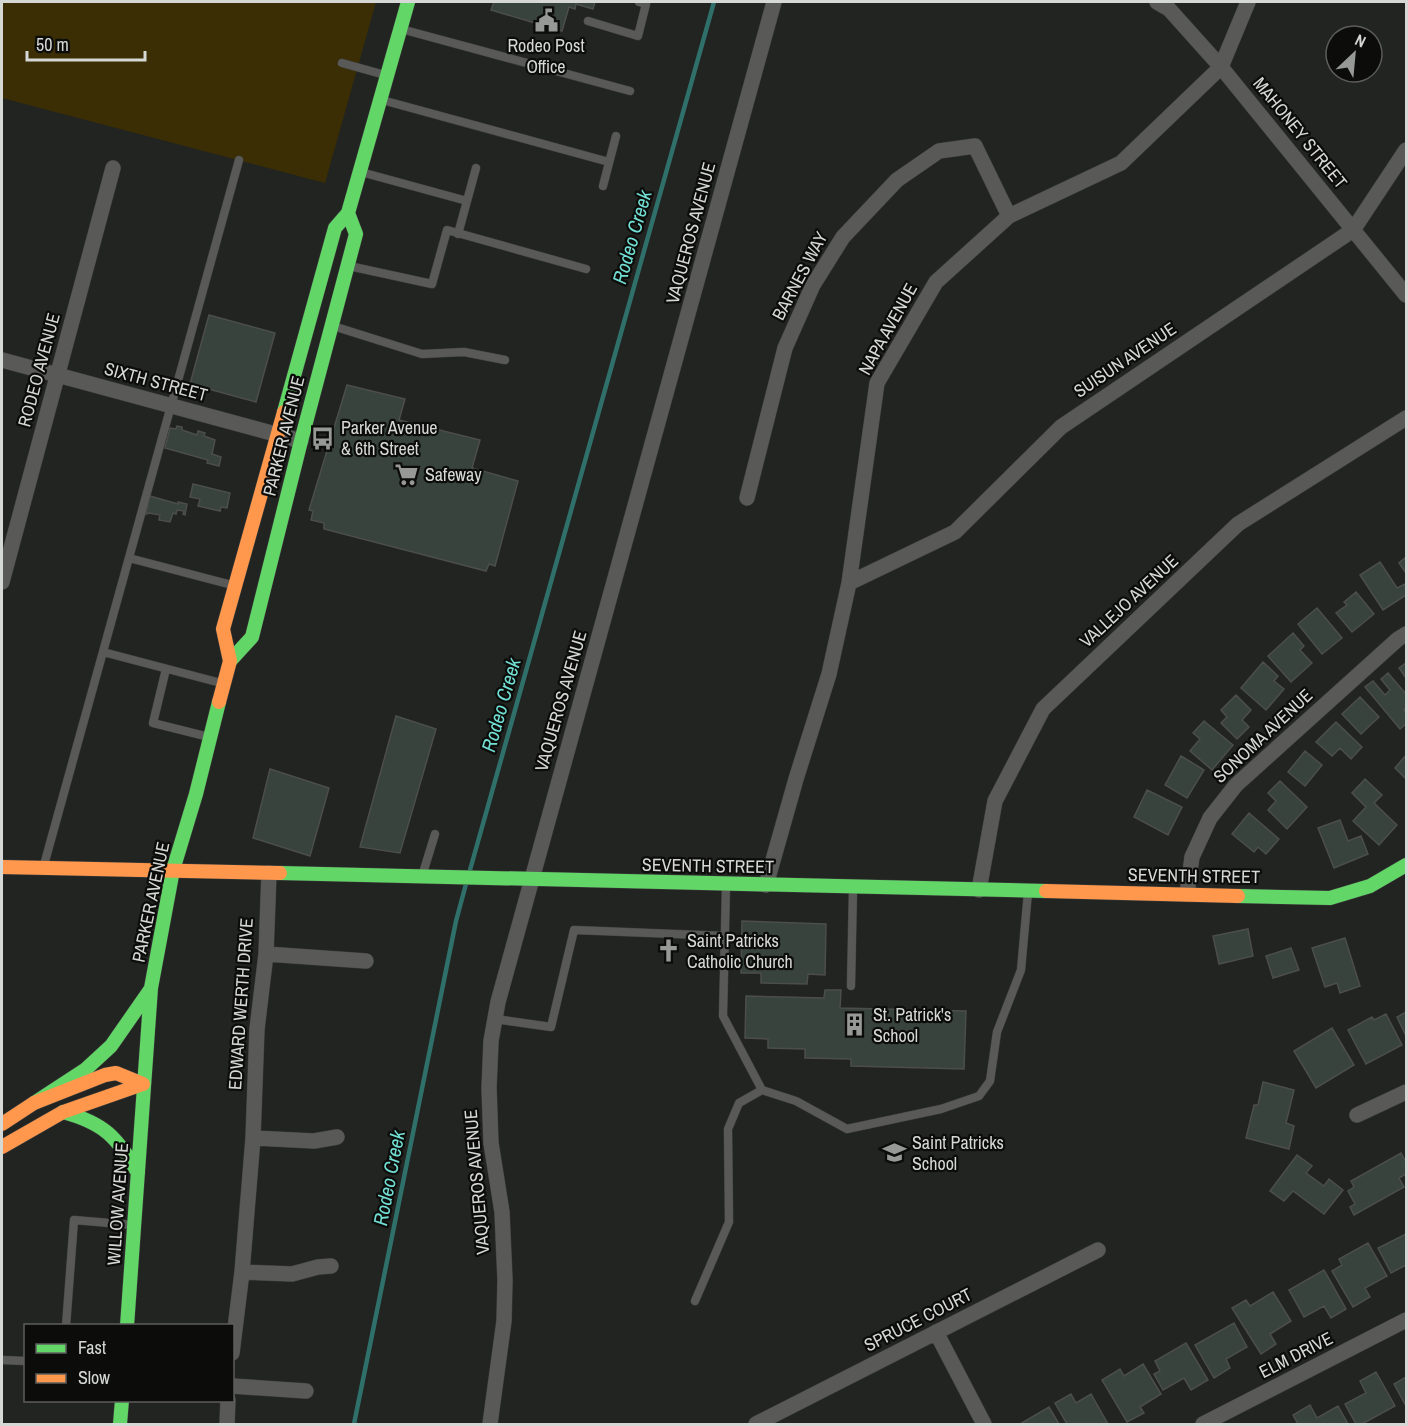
<svg xmlns="http://www.w3.org/2000/svg" width="1408" height="1426" font-family="'Archivo Narrow',sans-serif">
  <style>
    .green { fill: #3b2e04 }
    .lines { fill: none; stroke-linecap: round; stroke-linejoin: round }
    .stream { stroke: #30706a; stroke-width: 4.5 }
    .building { fill: #38433e; stroke: #4c4e4c; stroke-width: 1.5 }
    .lane-casing { stroke: #3f403f; stroke-width: 9 }
    .street-casing { stroke: #3f403f; stroke-width: 16 }
    .fast-casing { stroke: #3f403f; stroke-width: 15 }
    .slow-casing { stroke: #3f403f; stroke-width: 15 }
    .lane { stroke: #595a58; stroke-width: 8 }
    .street { stroke: #595a58; stroke-width: 15 }
    .fast { stroke: #63d668; stroke-width: 14 }
    .slow { stroke: #ff974d; stroke-width: 14 }
    .labels { text-anchor: middle; stroke-width: 4.5; stroke-linejoin: round; paint-order: stroke }
    .poi-label { font-size: 18px; fill: #d6d8d5; stroke: #0c0d0b; text-anchor: start }
    .street-label { font-size: 18px; fill: #d6d8d5; stroke: #0c0d0b }
    .water-label { font-size: 20px; font-style: italic; fill: #72dfd4; stroke: #0c0d0b }
  </style>
  <rect width="100%" height="100%" fill="#222421"/>
  <!-- green -->
  <path class="green" d="M2,2h374l-51,181 -323,-85z"/>
  <g class="lines">
    <!-- stream -->
    <path class="stream" d="M470,870l244,-868
      M354,1424l102,-503 10,-37"/>
  </g>
  <!-- building -->
  <path class="building" d="M494,2h101l-2,7 -17,-5 -1,5 -6,-2 -7,24 -71,-21z
    M209,315l66,18 -19,69 -66,-18z
    M347,385l58,14 -6,21 81,20 -8,28 46,13 -23,85 -6,-2 -3,7 -162,-42v-6l-13,-3 2,-9 -4,-1z
    M177,426l5,1v3l15,5 1,-4 7,2 -1,3 11,4 -3,14 9,3 -2,9 -12,-3 1,-3 -43,-12 5,-20 6,1z
    M193,484l37,9 -3,15 -6,-1 -1,4 -22,-5 2,-7 -10,-2z
    M150,496l28,8v-2l9,2 -2,11 -2,-1 1,-3 -7,-1 -1,4 -3,-1 -3,9 -11,-2 1,-5 -11,-2 -3,1z
    M1406,557v16l-7,-10z
    M1380,562l17,26 8,-4 1,3v8l-23,15 -23,-35z
    M1356,592l18,22 -22,18 -16,-19 11,-8 -3,-3z
    M1317,608l25,30 -20,16 -24,-30z
    M1293,633l11,13 -4,4 12,13 -21,19 -23,-26z
    M1263,662l15,14 -4,5 10,8 -18,21 -25,-22z
    M1406,663v15l-7,-10z
    M1388,673l18,21v14l-2,2 2,4v10l-6,5 -35,-42 8,-6 12,14 5,-5 -9,-11z
    M1236,695l15,15 -9,10 7,7 -12,12 -16,-16 6,-6 -6,-7z
    M1360,697l19,20 -18,17 -19,-20z
    M396,716l40,13 -36,124 -40,-6z
    M1204,721l29,24 -21,25 -22,-19 10,-12 -7,-6z
    M1336,722l26,25 -11,12 -11,-11 -8,8 -16,-14z
    M1305,751l17,14 -17,21 -17,-14z
    M1406,755v24l-11,-11z
    M1181,756l23,14 -17,28 -22,-13z
    M270,769l59,19 -19,68 -57,-18z
    M1365,779l17,16 -8,8 23,22 -18,20 -26,-24 13,-14 -14,-14z
    M1280,781l27,26 -20,22 -19,-19 8,-9 -8,-8z
    M1147,790l35,17 -14,28 -34,-18z
    M1249,813l30,26 -13,15 -8,-7 -4,5 -22,-18z
    M1340,820l8,21 13,-5 7,18 -34,14 -16,-40z
    M742,921l84,3 -1,51 -17,-1 -1,10 -46,-1v-10h-20z
    M1248,929l5,27 -34,8 -6,-28z
    M1345,938l15,48 -20,7 -3,-10 -12,4 -13,-39z
    M1291,948l8,22 -26,8 -7,-22z
    M825,990h16l-1,18 126,3 -2,58 -113,-3v-7l-46,-1v-9l-37,-1v-9l-23,-1 1,-42 78,2z
    M1406,1012v24l-9,-19z
    M1386,1014l16,31 -36,19 -18,-34 24,-13 2,3z
    M1332,1028l22,37 -38,23 -22,-37z
    M1263,1082l31,8 -8,33 8,3 -5,23 -43,-11 8,-33h4z
    M1401,1153l5,9v12l-7,4 5,9 -50,28 -4,-8 5,-3 -7,-13 6,-4 -3,-6z
    M1297,1155l15,11 -6,7 18,13 5,-7 14,11 -19,24 -31,-23 -9,10 -14,-10z
    M1406,1234v31l-15,8 -13,-25z
    M1368,1243l19,33 -22,12 5,9 -17,10 -21,-36 10,-6 -3,-6z
    M1324,1270l22,39 -15,9 -7,-12 -20,11 -15,-27z
    M1273,1292l18,29 -21,13 6,10 -15,10 -29,-46 14,-8 4,6z
    M1234,1323l13,24 -21,12 4,9 -16,10 -19,-33z
    M1186,1343l22,37 -17,10 -7,-12 -21,12 -9,-16 6,-3 -5,-10z
    M1143,1364l18,30 -21,13 4,6 -17,9 -25,-42 18,-11 4,7z
    M1376,1372l19,34 -33,18h-6l-11,-20 21,-11 -6,-12z
    M1406,1377v29l-12,-22z
    M1071,1394l5,9 15,-9 17,30h-41l-12,-21z
    M1310,1405l7,13 21,-12 10,18h-50l-5,-9z
    M1049,1407l10,17h-39z"/>
  <g class="lines">
    <defs>
      <path id="lane" d="M588,21l50,15 8,-32 -7,-2
        M401,29l229,62
        M342,63l43,12
        M382,100l227,62
        M361,172l106,29 9,-33
        M603,186l13,-50
        M458,234l9,-33
        M349,266l83,18 15,-54 139,39
        M333,326l89,28 42,-2 41,8
        M129,558l103,27
        M103,652l118,31
        M166,669l-13,54 56,14
        M44,865l195,-705
        M423,873l12,-39
        M726,886l-3,130 39,74 34,11 51,28 94,-20 38,-13 11,-15 7,-49 24,-62 7,-78
        M851,986l2,-97
        M495,1019l56,8 23,-97 152,6
        M695,1301l34,-79 -1,-93 11,-26 23,-13
        M66,1326l8,-106 59,5
        M2,1360l24,1"/>
      <path id="street" d="M1157,2l12,7 52,58 185,228
        M2,360l299,81
        M747,498l38,-150 28,-63 30,-48 54,-57 42,-29 36,-5 34,70
        M2,582l111,-414
        M849,583l106,-51 106,-105 292,-197 53,-80
        M766,885l30,-106 33,-105 20,-91 28,-200 59,-101 73,-66 112,-53 100,-96 27,-65
        M979,890l16,-89 48,-92 195,-185 168,-106
        M1187,894l5,-37 18,-39 26,-33 162,-146 8,-5
        M266,954l100,7
        M1357,1115l49,-23
        M253,1138l61,3 23,-4
        M242,1272l50,2 26,-7 13,-1
        M936,1332l48,92
        M232,1353l10,-81 11,-134 4,-109 9,-75 3,-81
        M232,1386l74,5
        M227,1424l1,-24
        M490,1424l14,-103 1,-41 -3,-68 -11,-69 -2,-55 2,-47 7,-39 276,-1000
        M756,1424l342,-174
        M1203,1424l203,-104"/>
      <path id="fast" d="M284,412l51,-184 13,-15 60,-211
        M230,661l22,-24 49,-196 55,-207 -8,-21
        M280,873l766,18
        M1238,896l92,2 40,-12 36,-21
        M34,1103l52,-34 25,-23 39,-56
        M63,1112c41,11 54,25 75,61
        M127,1326l24,-338 22,-118 23,-76 23,-92
        M120,1424l2,-24"/>
      <path id="slow" d="M219,702l11,-41 -7,-32 61,-217
        M2,867l278,6
        M1046,891l192,5
        M2,1124l32,-21 71,-28 11,-2 27,11
        M2,1147l61,-35 80,-28"/>
    </defs>
    <!-- lane casing -->
    <use href="#lane" class="lane-casing"/>
    <!-- street casing -->
    <use href="#street" class="street-casing"/>
    <!-- fast casing -->
    <use href="#fast" class="fast-casing"/>
    <!-- slow casing -->
    <use href="#slow" class="slow-casing"/>
    <!-- lane -->
    <use href="#lane" class="lane"/>
    <!-- street -->
    <use href="#street" class="street"/>
    <!-- fast -->
    <use href="#fast" class="fast"/>
    <!-- slow -->
    <use href="#slow" class="slow"/>
  </g>
  <!-- icons -->
  <defs>
    <symbol id="civic-bare" viewBox="-9 -9 18 18"><path d="M-.6-6.5H3V-4.5H.6V-3L4-1V1h2V6H-6V1h2V-1L-.6-3ZM-1.2 2.5V6h2.4V2.5Z" fill="#979996" stroke="#0c0d0b" stroke-width="2.5" paint-order="stroke"/></symbol>
    <symbol id="bus-bare" viewBox="-9 -9 18 18"><path d="M-5-6H5V4H4V6H2V4H-2V6H-4V4H-5ZM-3.5-4V0h7V-4ZM-3.5 1.2v1.5H-2V1.2ZM2 1.2v1.5H3.5V1.2Z" fill="#979996" stroke="#0c0d0b" stroke-width="2.5" paint-order="stroke"/></symbol>
    <symbol id="supermarket-bare" viewBox="-9 -9 18 18"><path d="M-6-5.5h2.5l.6 2H6L4.5 2H-2.5L-4.4-4H-6ZM-1.5 3.2a1.3 1.3 0 1 0 .1 0ZM3 3.2a1.3 1.3 0 1 0 .1 0Z" fill="#979996" stroke="#0c0d0b" stroke-width="2.5" paint-order="stroke"/></symbol>
    <symbol id="church-bare" viewBox="-9 -9 18 18"><path d="M-1.2-6h2.4v3.5h3.3v2.4h-3.3V6h-2.4V-.1h-3.3v-2.4h3.3Z" fill="#979996" stroke="#0c0d0b" stroke-width="2.5" paint-order="stroke"/></symbol>
    <symbol id="building-bare" viewBox="-9 -9 18 18"><path d="M-4-6H4V6H1V3H-1V6H-4ZM-2.5-4.3h1.7v1.8h-1.7ZM.8-4.3h1.7v1.8H.8ZM-2.5-1h1.7V.8h-1.7ZM.8-1h1.7V.8H.8Z" fill="#979996" stroke="#0c0d0b" stroke-width="2.5" paint-order="stroke"/></symbol>
    <symbol id="school-bare" viewBox="-9 -9 18 18"><path d="M0-5L7-2L0 1L-7-2ZM-4 1L0 2.5L4 1V4Q0 6-4 4Z" fill="#979996" stroke="#0c0d0b" stroke-width="2.5" paint-order="stroke"/></symbol>
  </defs>
  <g fill-rule="evenodd">
    <use href="#civic-bare" x="530" y="4" width="33" height="33"/>
    <use href="#bus-bare" x="306" y="422" width="33" height="33"/>
    <use href="#supermarket-bare" x="390" y="458" width="33" height="33"/>
    <use href="#church-bare" x="652" y="934" width="33" height="33"/>
    <use href="#building-bare" x="838" y="1008" width="33" height="33"/>
    <use href="#school-bare" x="878" y="1136" width="33" height="33"/>
  </g>
  <g class="labels">
    <!-- poi labels -->
    <g class="poi-label">
      <text x="546" y="52" text-anchor="middle">Rodeo Post<tspan x="546" dy="21">Office</tspan></text>
      <text x="341" y="434">Parker Avenue<tspan x="341" dy="21">&amp; 6th Street</tspan></text>
      <text x="425" y="481">Safeway</text>
      <text x="687" y="947">Saint Patricks<tspan x="687" dy="21">Catholic Church</tspan></text>
      <text x="873" y="1021">St. Patrick's<tspan x="873" dy="21">School</tspan></text>
      <text x="912" y="1149">Saint Patricks<tspan x="912" dy="21">School</tspan></text>
    </g>
    <!-- street labels -->
    <g class="street-label">
      <text transform="translate(1300 133) rotate(51)" y="6">MAHONEY STREET</text>
      <text transform="translate(691 233) rotate(-75)" y="6">VAQUEROS AVENUE</text>
      <text transform="translate(800 276) rotate(-62)" y="6">BARNES WAY</text>
      <text transform="translate(888 329) rotate(-61)" y="6">NAPA AVENUE</text>
      <text transform="translate(1125 360) rotate(-34)" y="6">SUISUN AVENUE</text>
      <text transform="translate(39 370) rotate(-75)" y="6">RODEO AVENUE</text>
      <text transform="translate(156 382) rotate(15)" y="6">SIXTH STREET</text>
      <text transform="translate(284 436) rotate(-76)" y="6">PARKER AVENUE</text>
      <text transform="translate(1129 601) rotate(-43)" y="6">VALLEJO AVENUE</text>
      <text transform="translate(561 701) rotate(-74)" y="6">VAQUEROS AVENUE</text>
      <text transform="translate(1263 736) rotate(-43)" y="6">SONOMA AVENUE</text>
      <text transform="translate(708 866) rotate(1)" y="6">SEVENTH STREET</text>
      <text transform="translate(1194 876) rotate(1)" y="6">SEVENTH STREET</text>
      <text transform="translate(151 902) rotate(-78)" y="6">PARKER AVENUE</text>
      <text transform="translate(241 1004) rotate(-86)" y="6">EDWARD WERTH DRIVE</text>
      <text transform="translate(477 1182) rotate(-95)" y="6">VAQUEROS AVENUE</text>
      <text transform="translate(118 1204) rotate(-86)" y="6">WILLOW AVENUE</text>
      <text transform="translate(918 1320) rotate(-27)" y="6">SPRUCE COURT</text>
      <text transform="translate(1296 1355) rotate(-27)" y="6">ELM DRIVE</text>
    </g>
    <!-- water labels -->
    <g class="water-label">
      <text transform="translate(632 237) rotate(-74)" y="7">Rodeo Creek</text>
      <text transform="translate(501 705) rotate(-74)" y="7">Rodeo Creek</text>
      <text transform="translate(389 1178) rotate(-79)" y="7">Rodeo Creek</text>
    </g>
  </g>
  <!-- border -->
  <rect width="1408" height="1426" fill="none" stroke="#d6d8d5" stroke-width="6"/>
  <!-- legend -->
  <rect x="24" y="1324" width="210" height="78" fill="#0c0d0b" stroke="#5d5e5c" stroke-width="1.5"/>
  <rect x="36" y="1344" width="30" height="9" fill="#63d668" stroke="#5d5e5c" stroke-width="1.5"/>
  <text x="78" y="1354" font-size="18" fill="#d6d8d5">Fast</text>
  <rect x="36" y="1374" width="30" height="9" fill="#ff974d" stroke="#5d5e5c" stroke-width="1.5"/>
  <text x="78" y="1384" font-size="18" fill="#d6d8d5">Slow</text>
  <!-- north arrow -->
  <g transform="translate(1354 54) rotate(26)"><circle r="28" fill="#0c0d0b" stroke="#5d5e5c" stroke-width="1.5"/>
  <path d="M0-4.5L10 22L0 15L-10 22Z" fill="#979996"/>
  <text y="-9" font-size="16" font-weight="bold" text-anchor="middle" fill="#d6d8d5">N</text>
  </g>
  <!-- scale -->
  <path d="M27 51v9h118v-9" fill="none" stroke="#d6d8d5" stroke-width="3"/>
  <text x="36" y="51" font-size="18" fill="#d6d8d5" stroke="#0c0d0b" stroke-width="4.5" paint-order="stroke">50 m</text>
</svg>
